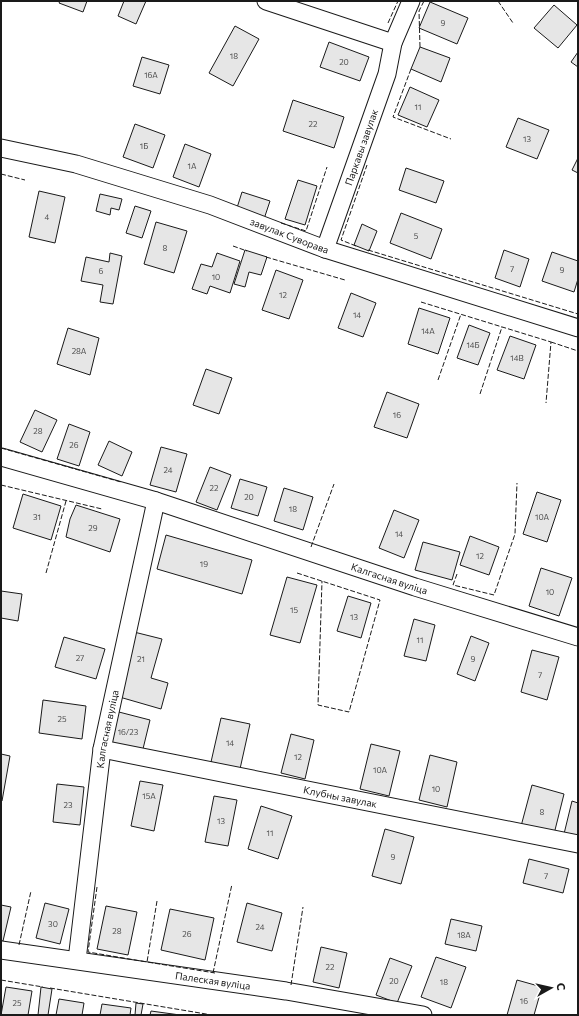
<svg xmlns="http://www.w3.org/2000/svg" width="579" height="1016" font-family="Commissioner,sans-serif">
  <style>
    .building { fill: #e6e6e6; stroke: #1a1a1a }
    .lines { fill: none; stroke-linecap: round; stroke-linejoin: round }
    .minor-casing { stroke: #1a1a1a; stroke-width: 19 }
    .minor { stroke: #fff; stroke-width: 17 }
    .fence { stroke: #1a1a1a; stroke-width: 1; stroke-dasharray: 5 2; stroke-linecap: butt }
    .labels { text-anchor: middle; stroke-width: 3; stroke-linejoin: round; paint-order: stroke }
    .number-label { font-size: 8px; fill: #4d4d4d }
    .street-label { font-size: 10px; fill: #1a1a1a; stroke: #fff }
  </style>
  <rect width="100%" height="100%" fill="#fff"/>
  <!-- building -->
  <path class="building" d="M60,1h27l-4,11 -24,-9z
    M124,1h22l-10,23 -18,-8z
    M430,2l38,16 -11,26 -38,-16z
    M554,5l23,20 -19,23 -24,-20z
    M235,26l24,13 -26,47 -24,-13z
    M329,42l40,15 -9,24 -40,-14z
    M420,47l30,11 -9,24 -30,-13z
    M578,52v15l-7,-5z
    M142,57l27,8 -9,29 -27,-8z
    M410,87l29,13 -12,27 -29,-12z
    M293,100l51,17 -10,31 -51,-17z
    M518,118l31,12 -12,29 -31,-12z
    M135,124l30,11 -12,33 -30,-11z
    M185,144l26,10 -12,33 -26,-10z
    M578,158v15l-6,-3z
    M406,168l38,13 -8,22 -37,-13z
    M298,180l19,6 -12,39 -20,-6z
    M39,191l26,6 -10,46 -26,-6z
    M242,192l28,9 -6,18 -28,-8z
    M100,194l22,5 -3,11 -8,-2 -1,7 -14,-4z
    M135,206l16,5 -9,27 -16,-5z
    M401,213l41,16 -11,30 -41,-16z
    M156,222l31,9 -13,42 -30,-9z
    M362,224l15,7 -8,20 -15,-6z
    M245,250l22,7 -6,18 -12,-3 -4,15 -11,-3z
    M504,250l25,9 -9,28 -25,-9z
    M552,252l26,9v18l-4,13 -32,-11z
    M110,253l12,3 -9,48 -13,-2 3,-17 -22,-4 5,-24 23,5z
    M217,253l23,8 -10,32 -20,-7 -3,8 -15,-5 9,-25 11,3z
    M276,270l27,10 -14,39 -27,-9z
    M351,293l25,10 -13,34 -25,-9z
    M419,308l31,10 -12,36 -30,-10z
    M469,325l21,8 -12,32 -21,-7z
    M68,328l31,10 -9,37 -33,-11z
    M510,336l26,9 -12,34 -27,-9z
    M206,369l26,9 -13,36 -26,-9z
    M387,392l32,12 -12,34 -33,-11z
    M35,410l22,10 -15,32 -22,-10z
    M69,424l21,8 -11,34 -22,-7z
    M109,441l23,11 -10,24 -24,-11z
    M161,447l26,7 -11,38 -26,-7z
    M210,467l21,8 -14,35 -21,-8z
    M240,479l27,8 -9,29 -27,-8z
    M284,488l29,9 -10,33 -29,-9z
    M537,492l24,8 -14,42 -24,-8z
    M23,494l38,12 -10,34 -38,-12z
    M76,505l44,14 -10,33 -44,-15 4,-18z
    M394,510l25,10 -15,38 -25,-10z
    M166,535l86,25 -10,34 -85,-25z
    M470,536l29,11 -10,28 -29,-10z
    M423,542l37,10 -8,28 -37,-10z
    M541,568l31,10 -13,38 -30,-10z
    M287,577l30,8 -17,58 -30,-8z
    M1,591l21,3 -4,27 -17,-3z
    M348,596l23,7 -10,35 -24,-7z
    M414,619l21,6 -9,36 -22,-5z
    M134,632l28,7 -11,39 17,5 -7,26 -45,-13z
    M471,636l18,7 -14,38 -18,-7z
    M64,637l41,12 -9,30 -41,-12z
    M532,650l27,7 -12,43 -26,-8z
    M43,700l43,6 -4,33 -43,-6z
    M115,711l35,9 -8,33 -36,-9z
    M221,718l29,6 -10,45 -29,-7z
    M291,734l23,6 -9,39 -24,-6z
    M371,744l29,7 -11,45 -29,-7z
    M1,754l9,2 -8,45h-1z
    M430,755l27,7 -10,45 -28,-7z
    M140,781l23,4 -9,46 -23,-5z
    M57,784l27,3 -4,38 -27,-3z
    M532,785l32,9 -11,44 -33,-8z
    M214,796l23,4 -9,46 -23,-4z
    M572,801l6,2v38l-15,-3z
    M261,806l31,10 -14,43 -30,-10z
    M385,829l29,8 -13,47 -29,-8z
    M529,859l40,10 -6,24 -40,-10z
    M45,903l24,6 -9,35 -24,-6z
    M247,903l35,10 -10,38 -35,-9z
    M1,905l10,2 -8,34h-2z
    M106,906l31,6 -9,43 -31,-6z
    M170,909l44,9 -9,42 -44,-10z
    M451,919l31,7 -6,25 -31,-7z
    M321,947l26,6 -8,35 -26,-6z
    M436,957l30,10 -15,41 -30,-11z
    M390,958l22,8 -15,37 -21,-8z
    M517,980l25,7 -8,28h-27z
    M6,987l26,4 -4,24h-27z
    M41,987l11,2 -4,26h-10z
    M59,999l25,4 -2,12h-26z
    M136,1003l7,1 -2,11h-6z
    M102,1004l29,4 -1,7h-30z
    M151,1011l29,4h-30z"/>
  <g class="lines">
    <defs>
      <g id="minor">
        <path d="M266,1l127,42"/>
        <path id="s1" d="M1,148l75,16 134,41 115,44 253,79"/>
        <path id="s2" d="M325,249l62,-175 6,-31 18,-42"/>
        <path id="s3" d="M1,457l155,44 259,86 163,50"/>
        <path id="s4" d="M102,749l476,95"/>
        <path id="s5" d="M1,950l285,41 137,24"/>
        <path id="s6" d="M77,960l25,-211 54,-248"/>
      </g>
    </defs>
    <!-- minor casing -->
    <use href="#minor" class="minor-casing"/>
    <!-- minor -->
    <use href="#minor" class="minor"/>
    <!-- fence -->
    <path class="fence" d="M498,1l15,22
      M388,23l10,-22
      M420,47l-1,-36 5,-10
      M411,69l-18,48 58,22
      M1,174l24,6
      M281,223l25,8 21,-64
      M233,246l14,5
      M356,246l-15,-6 26,-75
      M368,250l210,64
      M266,257l79,23
      M421,302l130,40 -5,61
      M551,342l27,9
      M438,380l23,-66
      M480,394l22,-67
      M1,448l120,34
      M1,485l101,24
      M311,547l23,-63
      M46,573l20,-72
      M297,573l83,27 -31,112 -31,-7 4,-124
      M457,574l-4,11 41,10 21,-61 2,-51
      M97,887l-9,65 59,10
      M157,901l-10,61 68,11
      M19,945l12,-54
      M213,973l19,-89
      M1,980l42,7
      M291,985l12,-78
      M50,988l162,27"/>
  </g>
  <g class="labels">
    <!-- number labels -->
    <g class="number-label">
      <text x="443" y="26">9</text>
      <text x="234" y="59">18</text>
      <text x="344" y="65">20</text>
      <text x="151" y="78">16А</text>
      <text x="418" y="110">11</text>
      <text x="313" y="127">22</text>
      <text x="527" y="142">13</text>
      <text x="144" y="149">1Б</text>
      <text x="192" y="169">1А</text>
      <text x="47" y="220">4</text>
      <text x="416" y="239">5</text>
      <text x="165" y="251">8</text>
      <text x="512" y="272">7</text>
      <text x="562" y="273">9</text>
      <text x="101" y="274">6</text>
      <text x="216" y="280">10</text>
      <text x="283" y="298">12</text>
      <text x="357" y="318">14</text>
      <text x="428" y="334">14А</text>
      <text x="473" y="348">14Б</text>
      <text x="79" y="354">28А</text>
      <text x="517" y="361">14В</text>
      <text x="397" y="418">16</text>
      <text x="38" y="434">28</text>
      <text x="74" y="448">26</text>
      <text x="168" y="473">24</text>
      <text x="214" y="491">22</text>
      <text x="249" y="500">20</text>
      <text x="293" y="512">18</text>
      <text x="37" y="520">31</text>
      <text x="542" y="520">10А</text>
      <text x="93" y="531">29</text>
      <text x="399" y="537">14</text>
      <text x="480" y="559">12</text>
      <text x="204" y="567">19</text>
      <text x="550" y="595">10</text>
      <text x="294" y="613">15</text>
      <text x="354" y="620">13</text>
      <text x="420" y="643">11</text>
      <text x="80" y="661">27</text>
      <text x="141" y="662">21</text>
      <text x="473" y="662">9</text>
      <text x="540" y="678">7</text>
      <text x="62" y="722">25</text>
      <text x="128" y="735">16/23</text>
      <text x="230" y="746">14</text>
      <text x="298" y="760">12</text>
      <text x="380" y="773">10А</text>
      <text x="436" y="792">10</text>
      <text x="149" y="799">15А</text>
      <text x="68" y="808">23</text>
      <text x="542" y="815">8</text>
      <text x="221" y="824">13</text>
      <text x="270" y="836">11</text>
      <text x="393" y="860">9</text>
      <text x="546" y="879">7</text>
      <text x="53" y="927">30</text>
      <text x="260" y="930">24</text>
      <text x="117" y="934">28</text>
      <text x="187" y="937">26</text>
      <text x="464" y="938">18А</text>
      <text x="330" y="970">22</text>
      <text x="394" y="984">20</text>
      <text x="444" y="985">18</text>
      <text x="524" y="1004">16</text>
      <text x="17" y="1006">25</text>
    </g>
    <!-- street labels -->
    <g class="street-label">
      <text dy="4" stroke="none"><textPath href="#s2" startOffset="108">Паркавы завулак</textPath></text>
      <text dy="4" stroke="none"><textPath href="#s1" startOffset="302">завулак Суворава</textPath></text>
      <text dy="4" stroke="none"><textPath href="#s3" startOffset="407">Калгасная вуліца</textPath></text>
      <text dy="4" stroke="none"><textPath href="#s6" startOffset="233">Калгасная вуліца</textPath></text>
      <text dy="4" stroke="none"><textPath href="#s4" startOffset="243">Клубны завулак</textPath></text>
      <text dy="4" stroke="none"><textPath href="#s5" startOffset="214">Палеская вуліца</textPath></text>
    </g>
  </g>
  <!-- border -->
  <rect width="579" height="1016" fill="none" stroke="#1a1a1a" stroke-width="4"/>
  <!-- north arrow -->
  <g transform="translate(551 988) rotate(82)" stroke="#ffffff" stroke-width="3" paint-order="stroke">
  <path d="M0-3L7 15L0 10L-7 15Z" fill="#1a1a1a"/>
  <text y="-6" font-size="11" font-weight="bold" text-anchor="middle" fill="#1a1a1a">С</text>
  </g>
</svg>
